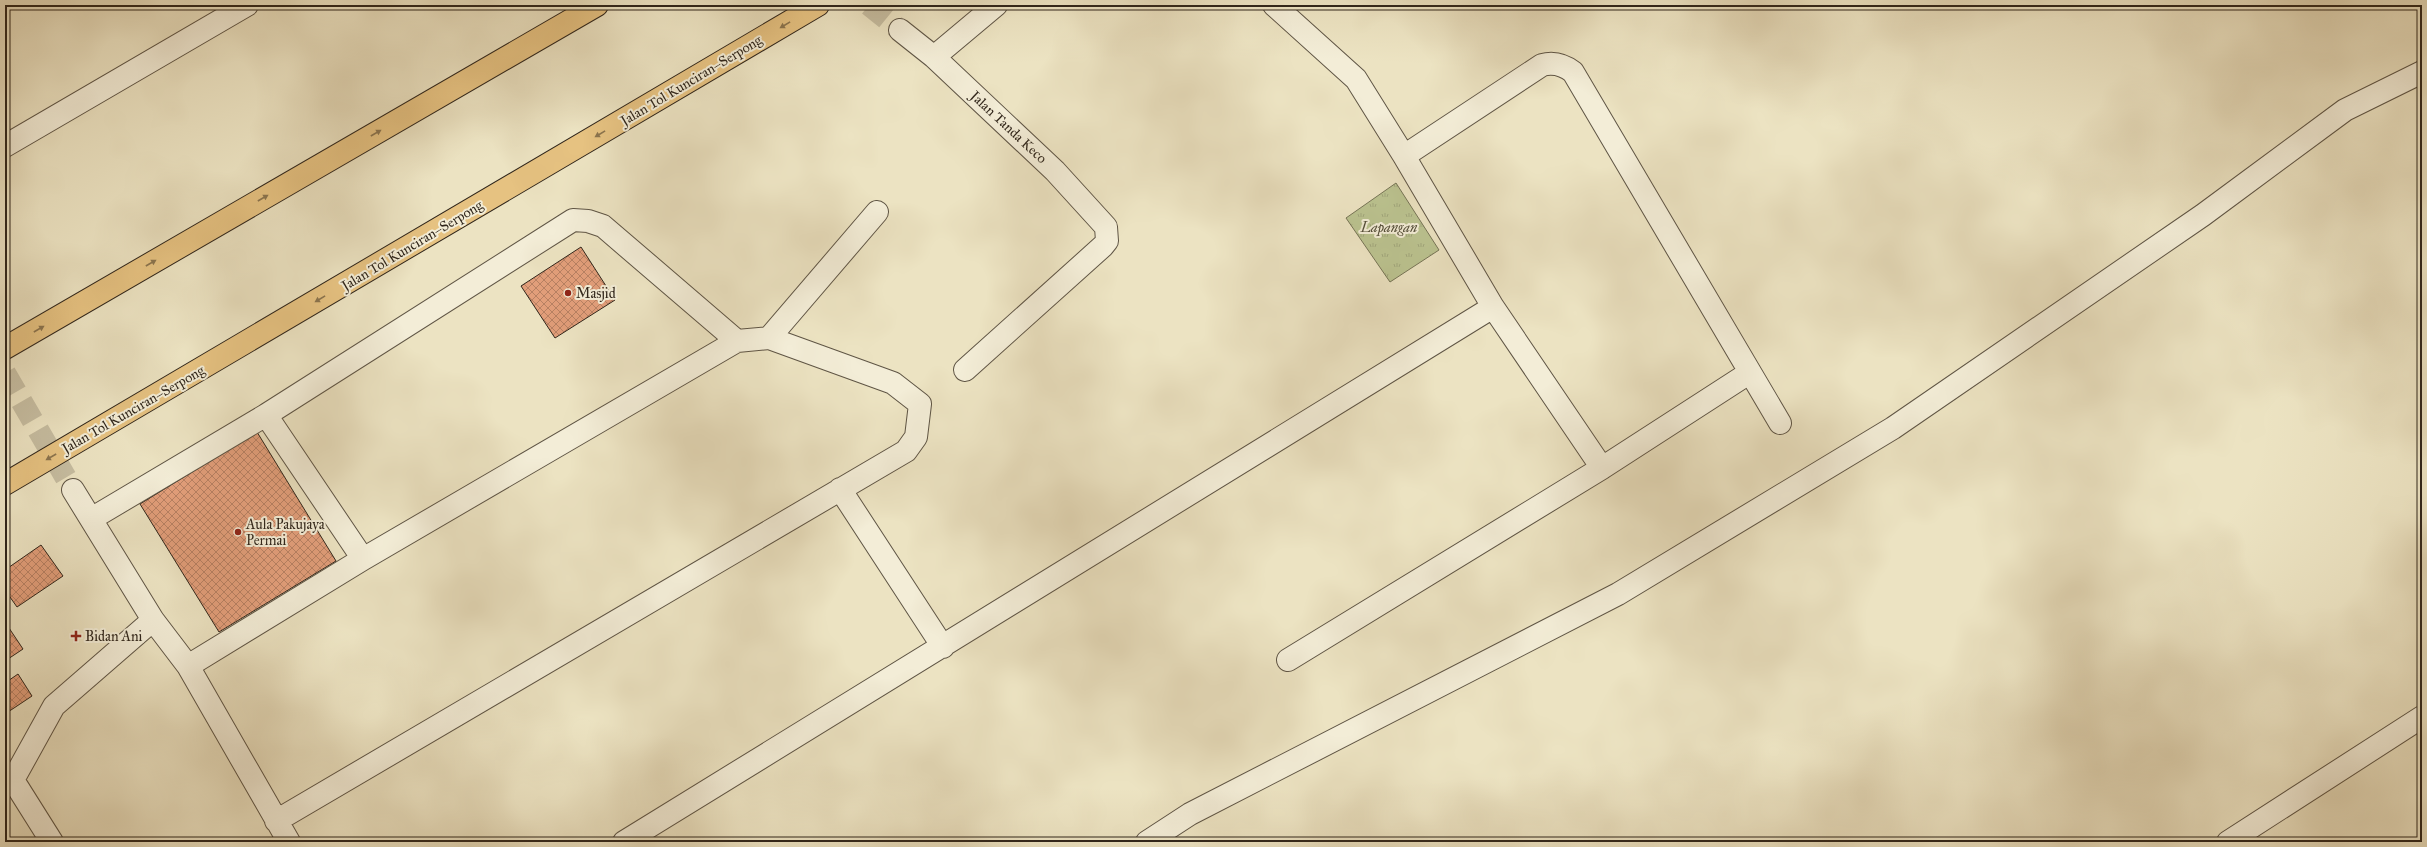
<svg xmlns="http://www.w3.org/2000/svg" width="2427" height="847" font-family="'IM FELL Great Primer',serif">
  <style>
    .park { fill: url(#park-tufts); stroke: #767456 }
    .building { fill: url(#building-cross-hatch); stroke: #30261b }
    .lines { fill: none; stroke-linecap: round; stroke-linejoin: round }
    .minor-tunnel { stroke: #c6bda1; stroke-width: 22; stroke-dasharray: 22 11; stroke-linecap: butt }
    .minor-casing { stroke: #5f5545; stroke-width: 24 }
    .highway-casing { stroke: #30261b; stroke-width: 24 }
    .minor { stroke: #f3edd7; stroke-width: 22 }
    .highway { stroke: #e6c281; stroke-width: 22 }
    .oneway { fill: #8b744e }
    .poi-dot { fill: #8f2418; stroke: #f3edd7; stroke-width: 1.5 }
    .labels { text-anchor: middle; stroke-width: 4; stroke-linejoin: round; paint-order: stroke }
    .street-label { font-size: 14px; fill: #30261b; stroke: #f3edd7 }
    .park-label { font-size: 14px; font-style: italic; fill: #534d38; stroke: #f3edd7 }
    .poi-label { font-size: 14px; fill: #30261b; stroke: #f3edd7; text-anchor: start }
  </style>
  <defs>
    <pattern id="park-tufts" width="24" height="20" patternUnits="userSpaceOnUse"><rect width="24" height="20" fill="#bbc390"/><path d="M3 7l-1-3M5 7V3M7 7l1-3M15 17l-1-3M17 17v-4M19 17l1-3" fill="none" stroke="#a1a77c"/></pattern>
    <pattern id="building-cross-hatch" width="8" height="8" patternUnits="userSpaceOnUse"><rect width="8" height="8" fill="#e29e7a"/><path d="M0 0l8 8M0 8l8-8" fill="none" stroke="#b88163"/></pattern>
  </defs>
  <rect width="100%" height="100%" fill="#ece3c2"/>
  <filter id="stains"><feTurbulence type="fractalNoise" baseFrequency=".005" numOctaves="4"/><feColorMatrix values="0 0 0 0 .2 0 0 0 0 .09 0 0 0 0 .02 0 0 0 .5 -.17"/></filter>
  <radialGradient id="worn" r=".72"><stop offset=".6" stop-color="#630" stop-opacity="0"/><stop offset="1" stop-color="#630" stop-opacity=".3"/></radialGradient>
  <!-- park -->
  <path class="park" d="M1396,183l43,67 -49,32 -44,-64z"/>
  <!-- building -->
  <path class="building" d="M581,247l34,53 -60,38 -34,-52z
    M257,432l79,129 -117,71 -79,-128z
    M41,545l22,31 -46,31 -12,-17v-20z
    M5,622l18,27 -18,12z
    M18,674l14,22 -27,18v-31z"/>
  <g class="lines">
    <!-- minor-tunnel -->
    <path class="minor-tunnel" d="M869,5l31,25
      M5,373l68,117"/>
    <defs>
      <path id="minor" d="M1274,5l82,74 48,77 89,151 109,161
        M900,30l34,27 121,114 51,56 1,14 -4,5 -138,124
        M934,57l62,-52
        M5,146l242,-141
        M1404,156l138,-91c11,-3 22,0 31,7l207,351
        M769,338l108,-126
        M266,415l97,144
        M840,489l103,158
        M73,490l80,130 35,46 101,176
        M91,519l175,-104 307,-195 15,1 15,5 134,115 32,-3 124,45 27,21 -4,33 -10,14 -630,370
        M1288,660l314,-192 147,-95
        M188,666l175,-107 374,-218
        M52,842l-39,-62 41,-74 99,-86
        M624,842l869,-535
        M1147,842l43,-28 428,-220 275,-166 310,-213 142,-105 77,-38
        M2228,842l194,-125"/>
      <path id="highway" d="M5,348l592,-343
        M5,484l813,-479"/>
    </defs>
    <!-- minor casing -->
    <use href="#minor" class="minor-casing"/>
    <!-- highway casing -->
    <use href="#highway" class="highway-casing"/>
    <!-- minor -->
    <use href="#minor" class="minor"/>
    <!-- highway -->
    <use href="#highway" class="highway"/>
  </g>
  <!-- one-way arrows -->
  <defs><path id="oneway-solid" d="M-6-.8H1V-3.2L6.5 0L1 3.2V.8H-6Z"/></defs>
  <g class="oneway">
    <use href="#oneway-solid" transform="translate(785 25) rotate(149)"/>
    <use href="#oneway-solid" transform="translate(376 133) rotate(-30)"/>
    <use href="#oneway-solid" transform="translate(600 134) rotate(149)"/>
    <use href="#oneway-solid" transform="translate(263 198) rotate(-30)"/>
    <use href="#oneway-solid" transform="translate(151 263) rotate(-30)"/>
    <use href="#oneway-solid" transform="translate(320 299) rotate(149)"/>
    <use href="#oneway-solid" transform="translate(39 329) rotate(-30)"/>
    <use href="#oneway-solid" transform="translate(51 457) rotate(150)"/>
  </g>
  <!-- markers -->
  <g class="poi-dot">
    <circle cx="568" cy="293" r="4"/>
    <circle cx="238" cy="532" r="4"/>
    <path d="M74 630h4v4h4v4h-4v4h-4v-4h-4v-4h4z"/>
  </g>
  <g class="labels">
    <!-- street labels -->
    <g class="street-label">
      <text transform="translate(691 80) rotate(-31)" y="5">Jalan Tol Kunciran–Serpong</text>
      <text transform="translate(1009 127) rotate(43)" y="5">Jalan Tanda Keco</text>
      <text transform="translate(412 245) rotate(-31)" y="5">Jalan Tol Kunciran–Serpong</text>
      <text transform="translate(133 409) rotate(-30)" y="5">Jalan Tol Kunciran–Serpong</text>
    </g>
    <!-- park labels -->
    <g class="park-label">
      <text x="1389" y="232">Lapangan</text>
    </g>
    <!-- poi labels -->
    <g class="poi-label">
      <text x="576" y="298">Masjid</text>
      <text x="246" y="529">Aula Pakujaya<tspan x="246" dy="16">Permai</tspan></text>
      <text x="85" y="641">Bidan Ani</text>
    </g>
  </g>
  <!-- margin -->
  <rect width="2427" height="847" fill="none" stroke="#ece3c2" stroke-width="20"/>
  <rect x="6" y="6" width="2415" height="835" fill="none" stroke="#30261b" stroke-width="2"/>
  <rect x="10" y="10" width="2407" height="827" fill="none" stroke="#30261b"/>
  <rect width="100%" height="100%" filter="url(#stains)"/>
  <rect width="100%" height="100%" fill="url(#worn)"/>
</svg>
